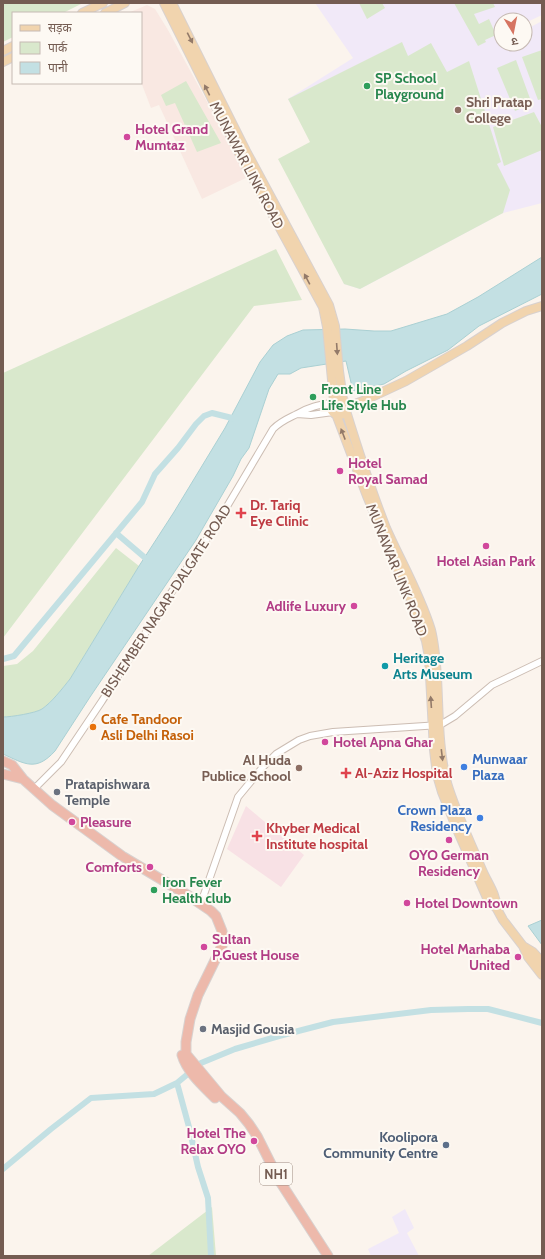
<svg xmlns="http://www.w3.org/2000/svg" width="545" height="1259" font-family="Cabin,'Noto Sans Devanagari',sans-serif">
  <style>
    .commercial { fill: #f9e8e2 }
    .education { fill: #f1e9f8 }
    .medical { fill: #f8e1e5 }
    .green { fill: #d9e8cc }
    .water { fill: #c3e0e3; stroke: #aad0d3 }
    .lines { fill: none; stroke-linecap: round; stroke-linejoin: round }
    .canal { stroke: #c3e0e3; stroke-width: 6 }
    .minor-casing { stroke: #ccbdb3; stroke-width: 8 }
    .major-casing { stroke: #d8d1cf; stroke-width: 10 }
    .highway-casing { stroke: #d8d1cf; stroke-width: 11 }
    .minor { stroke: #fff; stroke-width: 6 }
    .major { stroke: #f1d4ae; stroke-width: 8 }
    .highway { stroke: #edb9ab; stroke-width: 9 }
    .oneway { fill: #937a69 }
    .leisure-dot { fill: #2e9e5b; stroke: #fdf9f3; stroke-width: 1.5 }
    .education-dot { fill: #8d6e63; stroke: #fdf9f3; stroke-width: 1.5 }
    .hotel-dot { fill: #d1479c; stroke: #fdf9f3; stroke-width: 1.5 }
    .health-dot { fill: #e0444e; stroke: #fdf9f3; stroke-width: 1.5 }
    .culture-dot { fill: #0f9aa8; stroke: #fdf9f3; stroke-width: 1.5 }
    .food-dot { fill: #e8710a; stroke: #fdf9f3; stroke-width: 1.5 }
    .shop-dot { fill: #3f7fe0; stroke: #fdf9f3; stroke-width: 1.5 }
    .worship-dot { fill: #6b7280; stroke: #fdf9f3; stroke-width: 1.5 }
    .service-dot { fill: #5c6f8a; stroke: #fdf9f3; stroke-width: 1.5 }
    .labels { text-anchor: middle; stroke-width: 4; stroke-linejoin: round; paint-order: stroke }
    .shield { fill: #fdf9f3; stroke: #9d8b82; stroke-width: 1 }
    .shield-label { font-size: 13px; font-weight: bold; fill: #745c52 }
    .leisure-label { font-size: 14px; font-weight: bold; fill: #27864d; stroke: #fdf9f3; text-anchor: start }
    .education-label { font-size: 14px; font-weight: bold; fill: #785e54; stroke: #fdf9f3; text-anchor: start }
    .hotel-label { font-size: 14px; font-weight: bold; fill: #b23c85; stroke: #fdf9f3; text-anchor: start }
    .street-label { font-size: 14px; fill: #745c52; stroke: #fdf9f3 }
    .health-label { font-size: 14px; font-weight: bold; fill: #be3a42; stroke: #fdf9f3; text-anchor: start }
    .culture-label { font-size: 14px; font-weight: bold; fill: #0d838f; stroke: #fdf9f3; text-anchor: start }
    .food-label { font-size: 14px; font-weight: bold; fill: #c56008; stroke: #fdf9f3; text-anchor: start }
    .shop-label { font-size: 14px; font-weight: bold; fill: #366cbe; stroke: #fdf9f3; text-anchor: start }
    .worship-label { font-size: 14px; font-weight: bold; fill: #5b616d; stroke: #fdf9f3; text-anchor: start }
    .service-label { font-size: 14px; font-weight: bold; fill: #4e5e75; stroke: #fdf9f3; text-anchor: end }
  </style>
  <rect width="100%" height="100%" fill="#fbf4ed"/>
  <!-- commercial -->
  <path class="commercial" d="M147,5l8,4 13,21 80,147 -46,22 -43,-94 -8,3 -10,-26v-69h-13z"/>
  <!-- education -->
  <path class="education" d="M315,3h227v12l-17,8v-3h-24v24h24v-14l17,-9v182l-39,10 -143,76 -16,-5 -33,-142 -23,-43 65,-41z
    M405,1209l9,19 -7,5 12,23h-48l-3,-7 31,-16 -7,-16z"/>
  <!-- medical -->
  <path class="medical" d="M246,806l58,49 -23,32 -54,-38z"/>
  <!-- green -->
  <path class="green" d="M3,3h80l-20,10h-50v24l-10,5z
    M359,3h23l3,5 -18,11z
    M454,3h39l2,4 -21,7 5,10 10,-5 7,16 -11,5 1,2 -8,4z
    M402,42l6,14 23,-13 16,29 22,-11 32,101 -4,2 13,26 -7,23 -143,76 -16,-5 -66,-125 32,-17 -22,-43z
    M542,50v49l-4,1 -16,-43z
    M516,60l16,44 -17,7 -18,-43z
    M186,81l35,62 -24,9 -22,-49 -9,3 -5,-11z
    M534,112l8,15v23l-38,16 -11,-39z
    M276,249l26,51 -48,6 -251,332v-265z
    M116,548l23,18 -69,113c-8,10 -18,23 -28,30 -6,4 -31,8 -39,8v-51l14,-2 16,-13z
    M212,1207l4,49h-68z"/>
  <!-- water -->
  <path class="water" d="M542,257v37l-63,32 -31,24 -42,21 -22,13 -31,7 -7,-30 -45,7 -11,6h-12l-9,15 -20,59 -8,11 -8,17 -37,64 -106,157 -35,54c-19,21 -30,13 -52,3v-37c8,0 33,-4 39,-8 10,-7 20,-20 28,-30l69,-113 35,-54 51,-84 35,-66 13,-17 14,-9 16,-6 42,-1 29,2h17l56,-17 31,-17z
    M542,920v25l-14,-19z"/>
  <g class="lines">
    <!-- canal -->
    <path class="canal" d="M116,533l34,29
      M3,659l11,-3 128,-154 13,-28 23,-26 18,-24 8,-8 8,-3 24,6
      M177,1083l12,44 9,40 10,31 3,58
      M3,1169l48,-40 40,-31 63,-4 23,-11 24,-20 34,-14 44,-13 54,-14 98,-12 37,-1h20l54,14"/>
    <defs>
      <path id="minor" d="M297,414l14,1 22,-3
        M34,789l27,-27 41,-61 83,-130 28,-41 60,-101c8,-8 14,-10 24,-15 12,-7 21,-9 35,-11
        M201,903l37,-106 24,-29 14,-14 23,-14 11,-4 23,-4 107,-7 15,-9 37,-31 50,-24"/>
      <path id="major" d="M164,3l76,152 83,152 4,20 7,74
        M172,3l74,148 83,154 6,21 4,45 4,29
        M82,13l21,-10
        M105,13l20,-10
        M3,51l10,-5
        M3,62l10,-5
        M331 407a8 8 0 1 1 16 0a8 8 0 1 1-16 0Z
        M347,407l16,-6 43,-20 61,-35 35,-23 24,-12 16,-5
        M346,411c12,39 25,79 40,117 15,34 34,66 45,102 4,16 5,32 6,48 2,34 1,71 10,105 9,30 23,58 35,87 6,14 14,23 15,39
        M336,414l31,82 49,116 10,29 3,16 5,93 3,25 5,17 17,42 28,64 10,11 6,11 20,26 5,11 14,18
        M523,946l10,6 9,10"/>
      <path id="highway" d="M3,761l9,4 11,14 29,26 44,32 26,19 67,40 22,15 5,5 6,15 1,8 -1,7 -24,49 -8,24 -4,23v12l35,42 19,17 9,11 8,12 22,44 49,76
        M3,774l20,5
        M182,1055c5,17 21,31 33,43"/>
    </defs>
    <!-- minor casing -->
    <use href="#minor" class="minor-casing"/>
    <!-- major casing -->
    <use href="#major" class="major-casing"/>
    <!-- highway casing -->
    <use href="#highway" class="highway-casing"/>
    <!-- minor -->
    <use href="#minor" class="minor"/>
    <!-- major -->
    <use href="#major" class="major"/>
    <!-- highway -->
    <use href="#highway" class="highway"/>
  </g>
  <!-- one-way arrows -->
  <defs><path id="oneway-solid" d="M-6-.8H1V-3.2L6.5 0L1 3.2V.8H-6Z"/></defs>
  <g class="oneway">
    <use href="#oneway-solid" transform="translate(190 38) rotate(63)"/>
    <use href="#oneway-solid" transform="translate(207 90) rotate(-116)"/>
    <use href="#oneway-solid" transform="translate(307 279) rotate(-118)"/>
    <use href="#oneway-solid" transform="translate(337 349) rotate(86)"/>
    <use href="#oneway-solid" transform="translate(343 434) rotate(-111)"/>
    <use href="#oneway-solid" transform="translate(431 702) rotate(-94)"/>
    <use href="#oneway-solid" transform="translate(442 755) rotate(83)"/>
  </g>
  <!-- markers -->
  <g class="leisure-dot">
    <circle cx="367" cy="86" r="4"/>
    <circle cx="313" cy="397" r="4"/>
    <circle cx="154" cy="890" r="4"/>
  </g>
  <g class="education-dot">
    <circle cx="458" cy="110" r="4"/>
    <circle cx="299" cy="768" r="4"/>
  </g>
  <g class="hotel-dot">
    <circle cx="127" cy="137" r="4"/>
    <circle cx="340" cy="471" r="4"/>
    <circle cx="486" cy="546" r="4"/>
    <circle cx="354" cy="606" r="4"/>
    <circle cx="325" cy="742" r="4"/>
    <circle cx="72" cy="822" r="4"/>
    <circle cx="449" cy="840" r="4"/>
    <circle cx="150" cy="867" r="4"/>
    <circle cx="407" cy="903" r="4"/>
    <circle cx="204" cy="947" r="4"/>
    <circle cx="518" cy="957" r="4"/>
    <circle cx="254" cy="1141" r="4"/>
  </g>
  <g class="health-dot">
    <path d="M239 507h4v4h4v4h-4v4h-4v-4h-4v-4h4z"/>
    <path d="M344 767h4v4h4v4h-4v4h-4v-4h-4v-4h4z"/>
    <path d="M255 830h4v4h4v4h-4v4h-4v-4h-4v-4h4z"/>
  </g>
  <circle class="culture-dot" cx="385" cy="666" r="4"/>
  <circle class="food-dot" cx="93" cy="727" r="4"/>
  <g class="shop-dot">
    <circle cx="464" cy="767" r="4"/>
    <circle cx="480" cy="818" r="4"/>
  </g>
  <g class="worship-dot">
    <circle cx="57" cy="792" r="4"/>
    <circle cx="203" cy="1029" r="4"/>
  </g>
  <circle class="service-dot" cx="446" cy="1145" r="4"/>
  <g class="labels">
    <!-- shield labels -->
    <rect class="shield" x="260" y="1163" width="32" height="22" rx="3"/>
    <g class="shield-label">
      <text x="276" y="1179">NH1</text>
    </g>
    <!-- leisure labels -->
    <g class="leisure-label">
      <text x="375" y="83">SP School<tspan x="375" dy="16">Playground</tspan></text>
      <text x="321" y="394">Front Line<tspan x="321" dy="16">Life Style Hub</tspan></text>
      <text x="162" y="887">Iron Fever<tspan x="162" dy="16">Health club</tspan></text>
    </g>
    <!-- education labels -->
    <g class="education-label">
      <text x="466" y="107">Shri Pratap<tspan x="466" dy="16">College</tspan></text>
      <text x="291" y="765" text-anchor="end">Al Huda<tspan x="291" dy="16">Publice School</tspan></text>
    </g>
    <!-- hotel labels -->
    <g class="hotel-label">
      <text x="135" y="134">Hotel Grand<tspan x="135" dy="16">Mumtaz</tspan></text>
      <text x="348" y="468">Hotel<tspan x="348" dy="16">Royal Samad</tspan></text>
      <text x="486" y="566" text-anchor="middle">Hotel Asian Park</text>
      <text x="346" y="611" text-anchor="end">Adlife Luxury</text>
      <text x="333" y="747">Hotel Apna Ghar</text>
      <text x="80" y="827">Pleasure</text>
      <text x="449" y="860" text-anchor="middle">OYO German<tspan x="449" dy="16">Residency</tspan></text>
      <text x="142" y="872" text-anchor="end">Comforts</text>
      <text x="415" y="908">Hotel Downtown</text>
      <text x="212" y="944">Sultan<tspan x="212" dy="16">P.Guest House</tspan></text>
      <text x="510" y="954" text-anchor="end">Hotel Marhaba<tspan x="510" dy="16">United</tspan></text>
      <text x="246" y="1138" text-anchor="end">Hotel The<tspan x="246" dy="16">Relax OYO</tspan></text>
    </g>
    <!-- street labels -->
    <g class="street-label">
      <text transform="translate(247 165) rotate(62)" y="5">MUNAWAR LINK ROAD</text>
      <text transform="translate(397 570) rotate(68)" y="5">MUNAWAR LINK ROAD</text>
      <text transform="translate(166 601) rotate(-57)" y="5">BISHEMBER NAGAR-DALGATE ROAD</text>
    </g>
    <!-- health labels -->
    <g class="health-label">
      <text x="250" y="510">Dr. Tariq<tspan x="250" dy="16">Eye Clinic</tspan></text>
      <text x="355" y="778">Al-Aziz Hospital</text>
      <text x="266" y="833">Khyber Medical<tspan x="266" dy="16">Institute hospital</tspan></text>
    </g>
    <!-- culture labels -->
    <g class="culture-label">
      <text x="393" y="663">Heritage<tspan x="393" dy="16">Arts Museum</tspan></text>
    </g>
    <!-- food labels -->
    <g class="food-label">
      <text x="101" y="724">Cafe Tandoor<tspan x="101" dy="16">Asli Delhi Rasoi</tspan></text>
    </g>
    <!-- shop labels -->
    <g class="shop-label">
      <text x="472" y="764">Munwaar<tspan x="472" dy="16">Plaza</tspan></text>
      <text x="472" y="815" text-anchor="end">Crown Plaza<tspan x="472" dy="16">Residency</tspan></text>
    </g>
    <!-- worship labels -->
    <g class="worship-label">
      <text x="65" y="789">Pratapishwara<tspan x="65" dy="16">Temple</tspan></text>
      <text x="211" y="1034">Masjid Gousia</text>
    </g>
    <!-- service labels -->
    <g class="service-label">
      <text x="438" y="1142">Koolipora<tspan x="438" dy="16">Community Centre</tspan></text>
    </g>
  </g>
  <!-- border -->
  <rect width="545" height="1259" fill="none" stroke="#745c52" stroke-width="8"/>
  <!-- legend -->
  <rect x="12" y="12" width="130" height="72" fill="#fdf9f3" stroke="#c6bab3"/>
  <rect x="20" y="25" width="20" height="6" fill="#f1d4ae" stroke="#c6bab3"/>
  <text x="48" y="32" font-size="12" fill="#745c52">सड़क</text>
  <rect x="20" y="42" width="20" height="12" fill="#d9e8cc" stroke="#c6bab3"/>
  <text x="48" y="52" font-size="12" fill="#745c52">पार्क</text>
  <rect x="20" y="62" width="20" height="12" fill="#c3e0e3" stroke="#c6bab3"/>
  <text x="48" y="72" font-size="12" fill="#745c52">पानी</text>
  <!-- north arrow -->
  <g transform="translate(513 32) rotate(170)"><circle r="19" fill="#fdf9f3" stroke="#c6bab3"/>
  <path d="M0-3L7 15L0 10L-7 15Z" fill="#d67461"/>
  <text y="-6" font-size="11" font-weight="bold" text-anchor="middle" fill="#745c52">उ</text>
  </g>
</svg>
